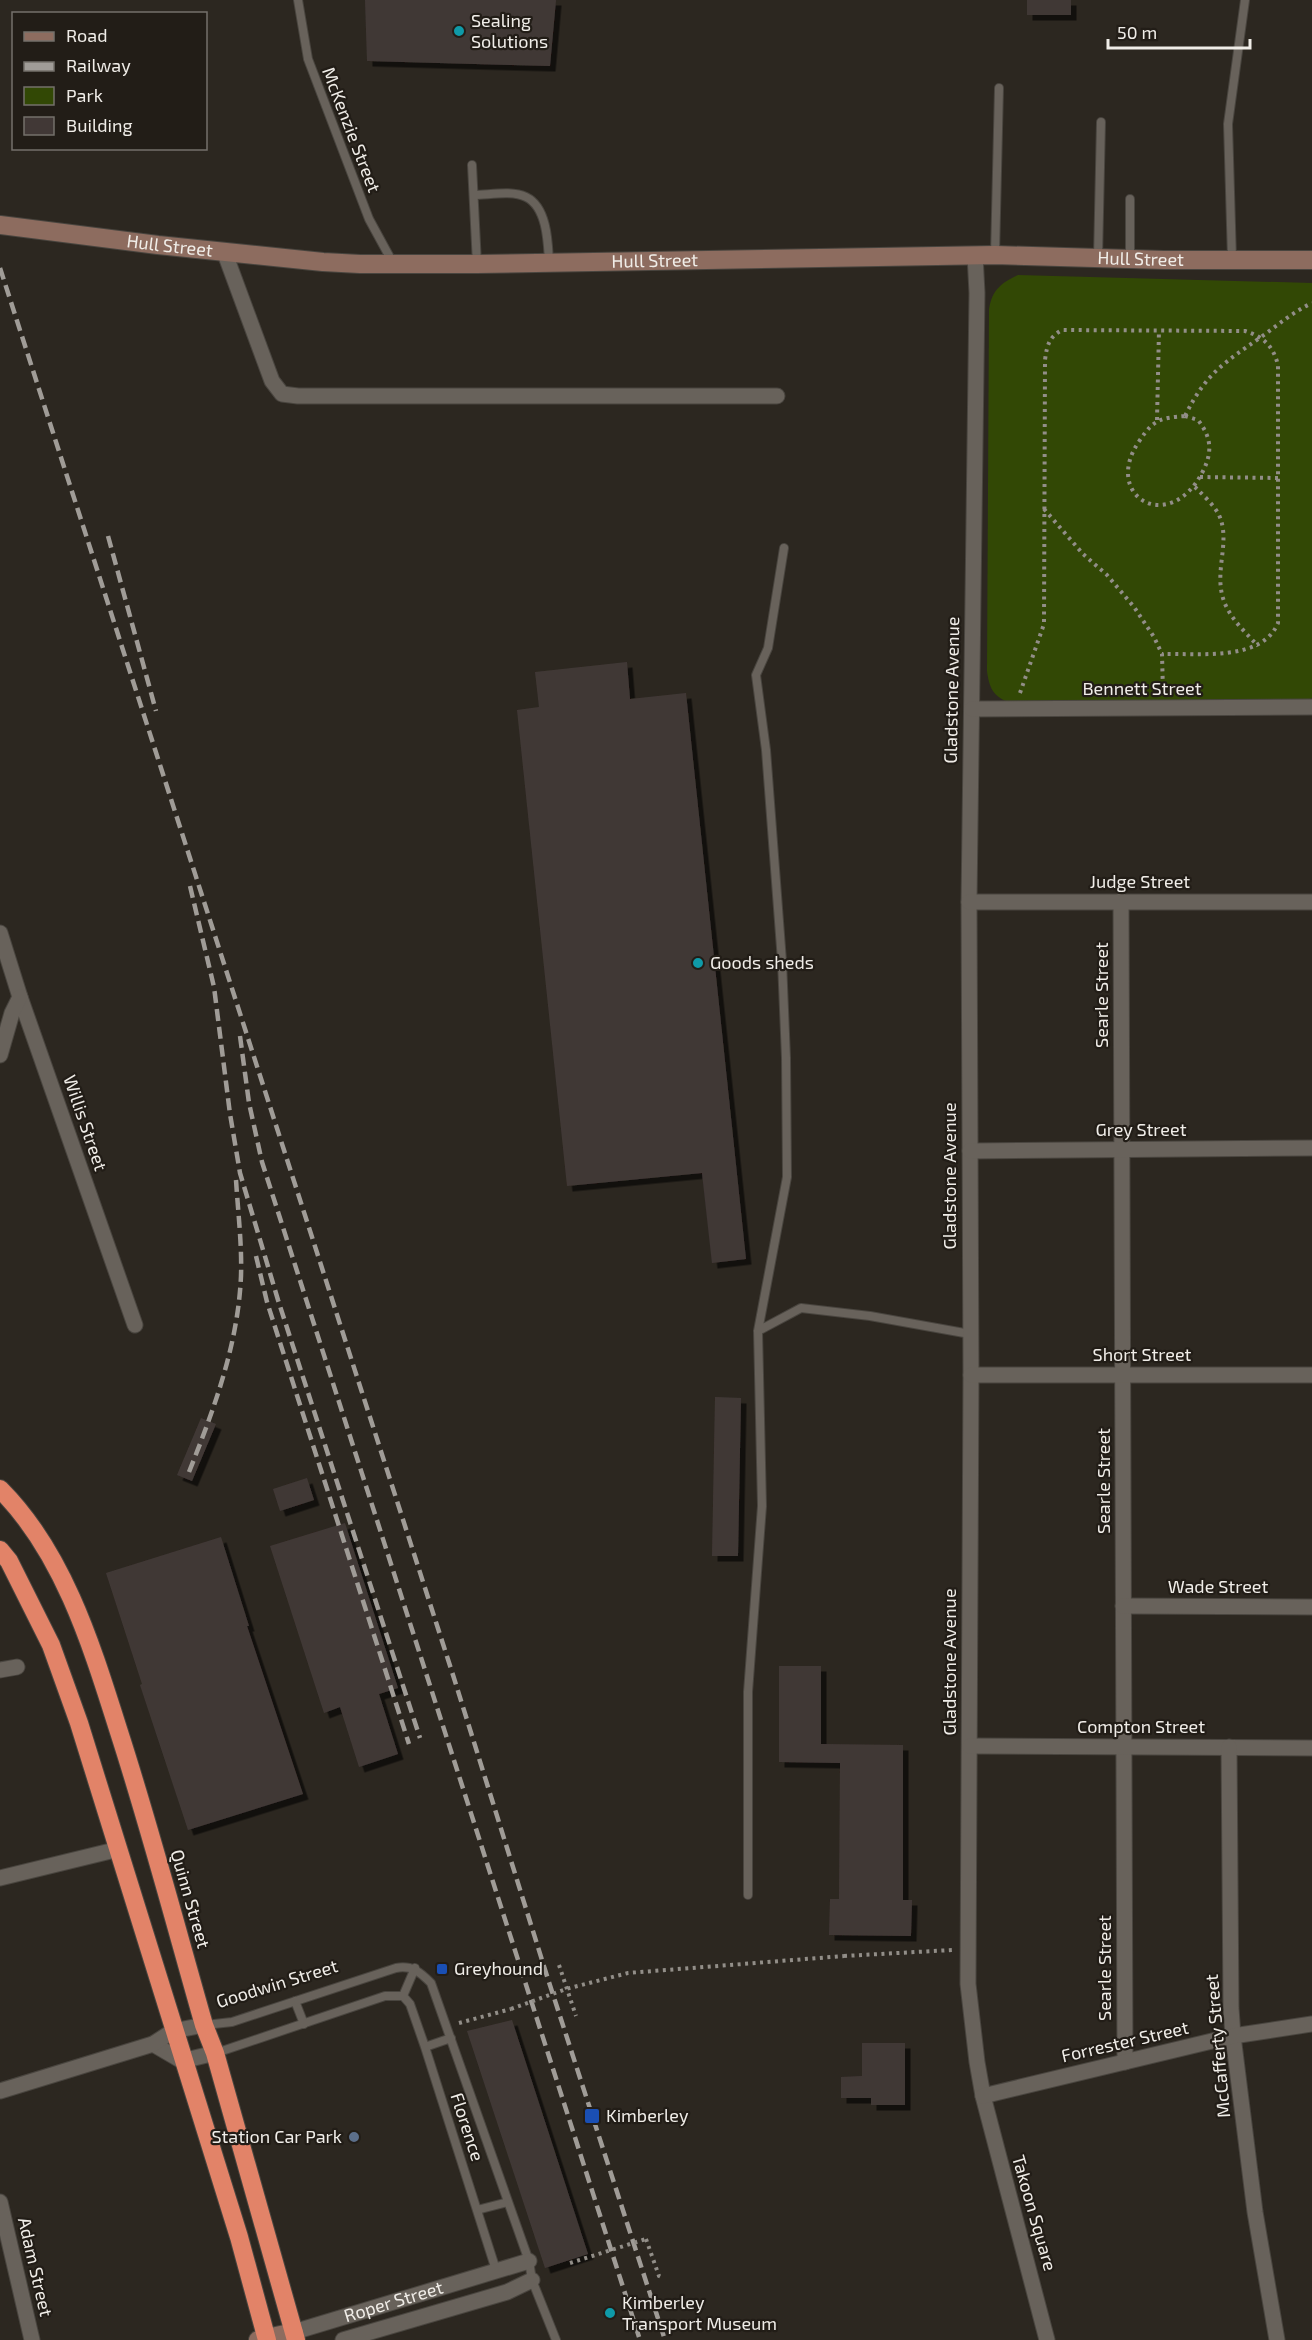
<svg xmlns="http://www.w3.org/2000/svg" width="1312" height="2340" font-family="'Exo 2',sans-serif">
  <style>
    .green { fill: #324805 }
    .building { fill: #413836; filter: url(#shadow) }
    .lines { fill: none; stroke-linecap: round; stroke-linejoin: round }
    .lane-casing { stroke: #49453f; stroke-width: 10 }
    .street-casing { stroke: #49453f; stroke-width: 17 }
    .secondary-casing { stroke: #49453f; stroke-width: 20 }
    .highway-casing { stroke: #49453f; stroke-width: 20 }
    .path { stroke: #928e88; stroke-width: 4; stroke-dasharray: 3 4.5; stroke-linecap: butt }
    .lane { stroke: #68625b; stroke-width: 8 }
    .street { stroke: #68625b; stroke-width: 15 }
    .secondary { stroke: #8d6c5f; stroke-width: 18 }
    .highway { stroke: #e28368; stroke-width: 18 }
    .rail { stroke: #a09c97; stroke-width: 4.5; stroke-dasharray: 12 6; stroke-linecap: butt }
    .path-bridge { stroke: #928e88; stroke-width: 4; stroke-dasharray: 3 4.5; stroke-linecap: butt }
    .culture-dot { fill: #0f9aa8; stroke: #221d17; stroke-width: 2 }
    .transit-dot { fill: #1a4fb4; stroke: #221d17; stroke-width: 2 }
    .service-dot { fill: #5c6f8a; stroke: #221d17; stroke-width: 2 }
    .labels { text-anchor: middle; stroke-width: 4.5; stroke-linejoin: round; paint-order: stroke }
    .poi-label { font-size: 18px; fill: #f0ede8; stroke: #221d17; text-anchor: start }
    .street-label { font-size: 18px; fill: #f0ede8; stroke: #221d17 }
  </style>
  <defs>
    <filter id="shadow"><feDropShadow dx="5.5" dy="5.5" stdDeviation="0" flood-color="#0009"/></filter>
  </defs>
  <rect width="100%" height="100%" fill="#2c2720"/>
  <!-- green -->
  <path class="green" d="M1018,275l294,8v415l-7,3 -296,1c-16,-5 -20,-15 -22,-31l2,-362c3,-19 12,-26 29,-34z"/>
  <!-- building -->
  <path class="building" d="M365,0h191l-6,66 -183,-5z
    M1027,0h44v15h-44z
    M627,662l3,37 56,-6 60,566 -34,4 -10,-90 -135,13 -50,-476 22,-3 -4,-35z
    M715,1397l26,1 -3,158h-26z
    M201,1418l15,6 -24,57 -15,-6z
    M307,1478l7,22 -34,11 -7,-22z
    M345,1523l53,165 -19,6 19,60 -39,13 -19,-60 -16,6 -54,-167z
    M221,1537l28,89h-2l56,168 -115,36 -48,-145 2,-1 -36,-111z
    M779,1666h42v78l82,1v155h9l-1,36 -82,-1 1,-36h9l1,-136 -61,-1z
    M512,2020l76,234 -43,14 -78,-237z
    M862,2043h43v62h-34v-7h-30v-21l21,-1z"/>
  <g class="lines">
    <defs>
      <path id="lane" d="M298,0l10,59 61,160 24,44
        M472,165l5,99
        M474,195c15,0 38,-5 52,2 21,10 22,45 23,65
        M995,255l4,-167
        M1098,258l3,-136
        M1130,259v-60
        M1232,259l-4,-135 17,-124
        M758,1331l43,-23 69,8 100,18
        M748,1895v-203l14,-186 -4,-175 29,-154 -1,-119 -4,-97 -16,-211 -10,-75 12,-27 16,-100
        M403,1996l7,8 15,43 71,223
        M403,1996l12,-28
        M295,2001l9,23
        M205,2025l27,-3 164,-54c16,-3 24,4 35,15l98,278 3,19 24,60
        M425,2047l26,-9
        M216,2053l169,-57h18
        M477,2210l31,-8"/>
      <g id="street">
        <path d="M224,251l48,130 10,13 16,2h479"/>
        <path d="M975,255l2,38 -8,609 2,473 -3,609 9,78 6,34 64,244"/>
        <path d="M972,709l340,-2"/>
        <path d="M1121,901l4,1161"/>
        <path d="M969,902h343"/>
        <path d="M0,933l20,64 115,328"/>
        <path d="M0,1055l12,-42 8,-16"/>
        <path d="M970,1151l342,-3"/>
        <path d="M971,1375h341"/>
        <path d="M1123,1606l189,1"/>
        <path d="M0,1670l17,-3"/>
        <path d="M970,1746l342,2"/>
        <path d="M1229,1747l2,261 2,28 22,176 22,128"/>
        <path d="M0,1878l119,-29"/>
        <path d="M153,2044l29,17 33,-8"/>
        <path d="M0,2091l153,-47 20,-13 31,-6"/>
        <path d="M983,2096l250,-60 79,-12"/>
        <path d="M0,2202l32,138"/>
        <path id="s1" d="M294,2332l235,-71"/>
        <path d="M343,2340l164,-48 25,-12"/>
      </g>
      <g id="secondary">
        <path id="s2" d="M0,225l158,20 165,17 37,2h117l518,-9 169,5h148"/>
        <path d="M258,2340l36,-8"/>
      </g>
      <path id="highway" d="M0,1489c64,64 92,158 119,243 31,96 57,195 85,293l11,28 81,287
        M0,1550l9,11 42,84 28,78 160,514 28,103"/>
    </defs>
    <!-- lane casing -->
    <use href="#lane" class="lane-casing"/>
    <!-- street casing -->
    <use href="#street" class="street-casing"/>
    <!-- secondary casing -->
    <use href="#secondary" class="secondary-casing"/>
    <!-- highway casing -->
    <use href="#highway" class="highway-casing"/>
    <!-- path -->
    <path class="path" d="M1185,416l13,4c13,17 15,31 5,51 -33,66 -103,25 -63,-31 14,-21 21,-22 45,-24z
      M1185,416c21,-43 39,-53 76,-79 17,-12 32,-25 51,-34
      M1157,420l2,-90
      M1200,477l78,1
      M1195,487c8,8 19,18 24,28 13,29 -8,59 7,91 7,15 21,28 32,40
      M1044,509l39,45 24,21 27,32 20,30 8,17 1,38
      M1020,693l24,-69 1,-264c2,-15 4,-23 17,-30l183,1c19,6 28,15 33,34v258c-16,39 -80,30 -116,31
      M844,1956l108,-6
      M559,1965l17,51
      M459,2023l52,-14
      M646,2239l13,37 2,1"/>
    <!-- lane -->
    <use href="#lane" class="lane"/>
    <!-- street -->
    <use href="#street" class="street"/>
    <!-- secondary -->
    <use href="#secondary" class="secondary"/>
    <!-- highway -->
    <use href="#highway" class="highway"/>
    <!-- rail -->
    <path class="rail" d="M0,268l453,1407 94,301 118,364
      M108,536l48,175
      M190,886l24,101 16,127 10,59 38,127 142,438
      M240,1036l9,67 13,59 378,1178
      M256,1256l11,46 142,442
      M189,1472c25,-63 49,-127 52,-196 1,-32 -3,-64 -5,-96"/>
    <!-- path-bridge -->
    <path class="path-bridge" d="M511,2009l55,-20 62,-16 216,-17
      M570,2263l76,-24"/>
  </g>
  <!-- markers -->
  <g class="culture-dot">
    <circle cx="459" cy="31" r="6"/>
    <circle cx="698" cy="963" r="6"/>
    <circle cx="610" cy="2313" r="6"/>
  </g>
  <g class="transit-dot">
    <rect x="436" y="1963" width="12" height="12" rx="3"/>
    <rect x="584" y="2108" width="16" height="16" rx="3"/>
  </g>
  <circle class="service-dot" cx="354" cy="2137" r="6"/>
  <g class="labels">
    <!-- poi labels -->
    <g class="poi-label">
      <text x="471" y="27">Sealing<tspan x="471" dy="21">Solutions</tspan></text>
      <text x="710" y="969">Goods sheds</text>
      <text x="454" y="1975">Greyhound</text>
      <text x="606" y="2122">Kimberley</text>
      <text x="342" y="2143" text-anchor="end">Station Car Park</text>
      <text x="622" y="2309">Kimberley<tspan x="622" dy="21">Transport Museum</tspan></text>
    </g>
    <!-- street labels -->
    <g class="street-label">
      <text transform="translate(351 130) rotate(69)" y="6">McKenzie Street</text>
      <text dy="6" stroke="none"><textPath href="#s2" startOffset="171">Hull Street</textPath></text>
      <text dy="6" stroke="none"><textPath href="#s2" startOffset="1143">Hull Street</textPath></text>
      <text dy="6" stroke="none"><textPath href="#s2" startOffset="657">Hull Street</textPath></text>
      <text x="1142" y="695">Bennett Street</text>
      <text transform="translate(952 690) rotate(-89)" y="6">Gladstone Avenue</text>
      <text x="1140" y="888">Judge Street</text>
      <text transform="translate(1102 995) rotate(-90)" y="6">Searle Street</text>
      <text transform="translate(85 1123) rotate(71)" y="6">Willis Street</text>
      <text x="1141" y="1136">Grey Street</text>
      <text transform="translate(950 1176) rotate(-90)" y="6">Gladstone Avenue</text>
      <text x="1142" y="1361">Short Street</text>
      <text transform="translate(1104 1481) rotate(-90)" y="6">Searle Street</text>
      <text x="1218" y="1593">Wade Street</text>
      <text transform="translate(950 1662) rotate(-90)" y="6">Gladstone Avenue</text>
      <text x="1141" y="1733">Compton Street</text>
      <text transform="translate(190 1899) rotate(74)" y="6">Quinn Street</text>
      <text transform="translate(1105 1968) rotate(-90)" y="6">Searle Street</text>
      <text transform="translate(277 1984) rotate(-17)" y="6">Goodwin Street</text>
      <text transform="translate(1125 2042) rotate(-13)" y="6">Forrester Street</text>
      <text transform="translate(1218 2046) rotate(-95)" y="6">McCafferty Street</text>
      <text transform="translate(467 2127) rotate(72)" y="6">Florence</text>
      <text transform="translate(1034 2213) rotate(74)" y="6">Takoon Square</text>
      <text transform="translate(35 2267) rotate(77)" y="6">Adam Street</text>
      <text dy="6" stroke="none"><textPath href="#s1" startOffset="104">Roper Street</textPath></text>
    </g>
  </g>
  <!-- legend -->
  <rect x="12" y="12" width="195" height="138" fill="#221d17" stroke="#74706b" stroke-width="1.5"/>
  <rect x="24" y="32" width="30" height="9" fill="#8d6c5f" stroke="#74706b" stroke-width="1.5"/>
  <text x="66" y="42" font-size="18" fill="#f0ede8">Road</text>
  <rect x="24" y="62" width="30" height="9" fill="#a09c97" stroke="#74706b" stroke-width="1.5"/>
  <text x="66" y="72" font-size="18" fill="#f0ede8">Railway</text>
  <rect x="24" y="87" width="30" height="18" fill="#324805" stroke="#74706b" stroke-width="1.5"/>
  <text x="66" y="102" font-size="18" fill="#f0ede8">Park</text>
  <rect x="24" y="117" width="30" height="18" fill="#413836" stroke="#74706b" stroke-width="1.5"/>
  <text x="66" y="132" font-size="18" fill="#f0ede8">Building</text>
  <!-- scale -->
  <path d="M1108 39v9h142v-9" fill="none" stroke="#f0ede8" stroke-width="3"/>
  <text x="1117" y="39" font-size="18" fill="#f0ede8" stroke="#221d17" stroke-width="4.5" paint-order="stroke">50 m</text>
</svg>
